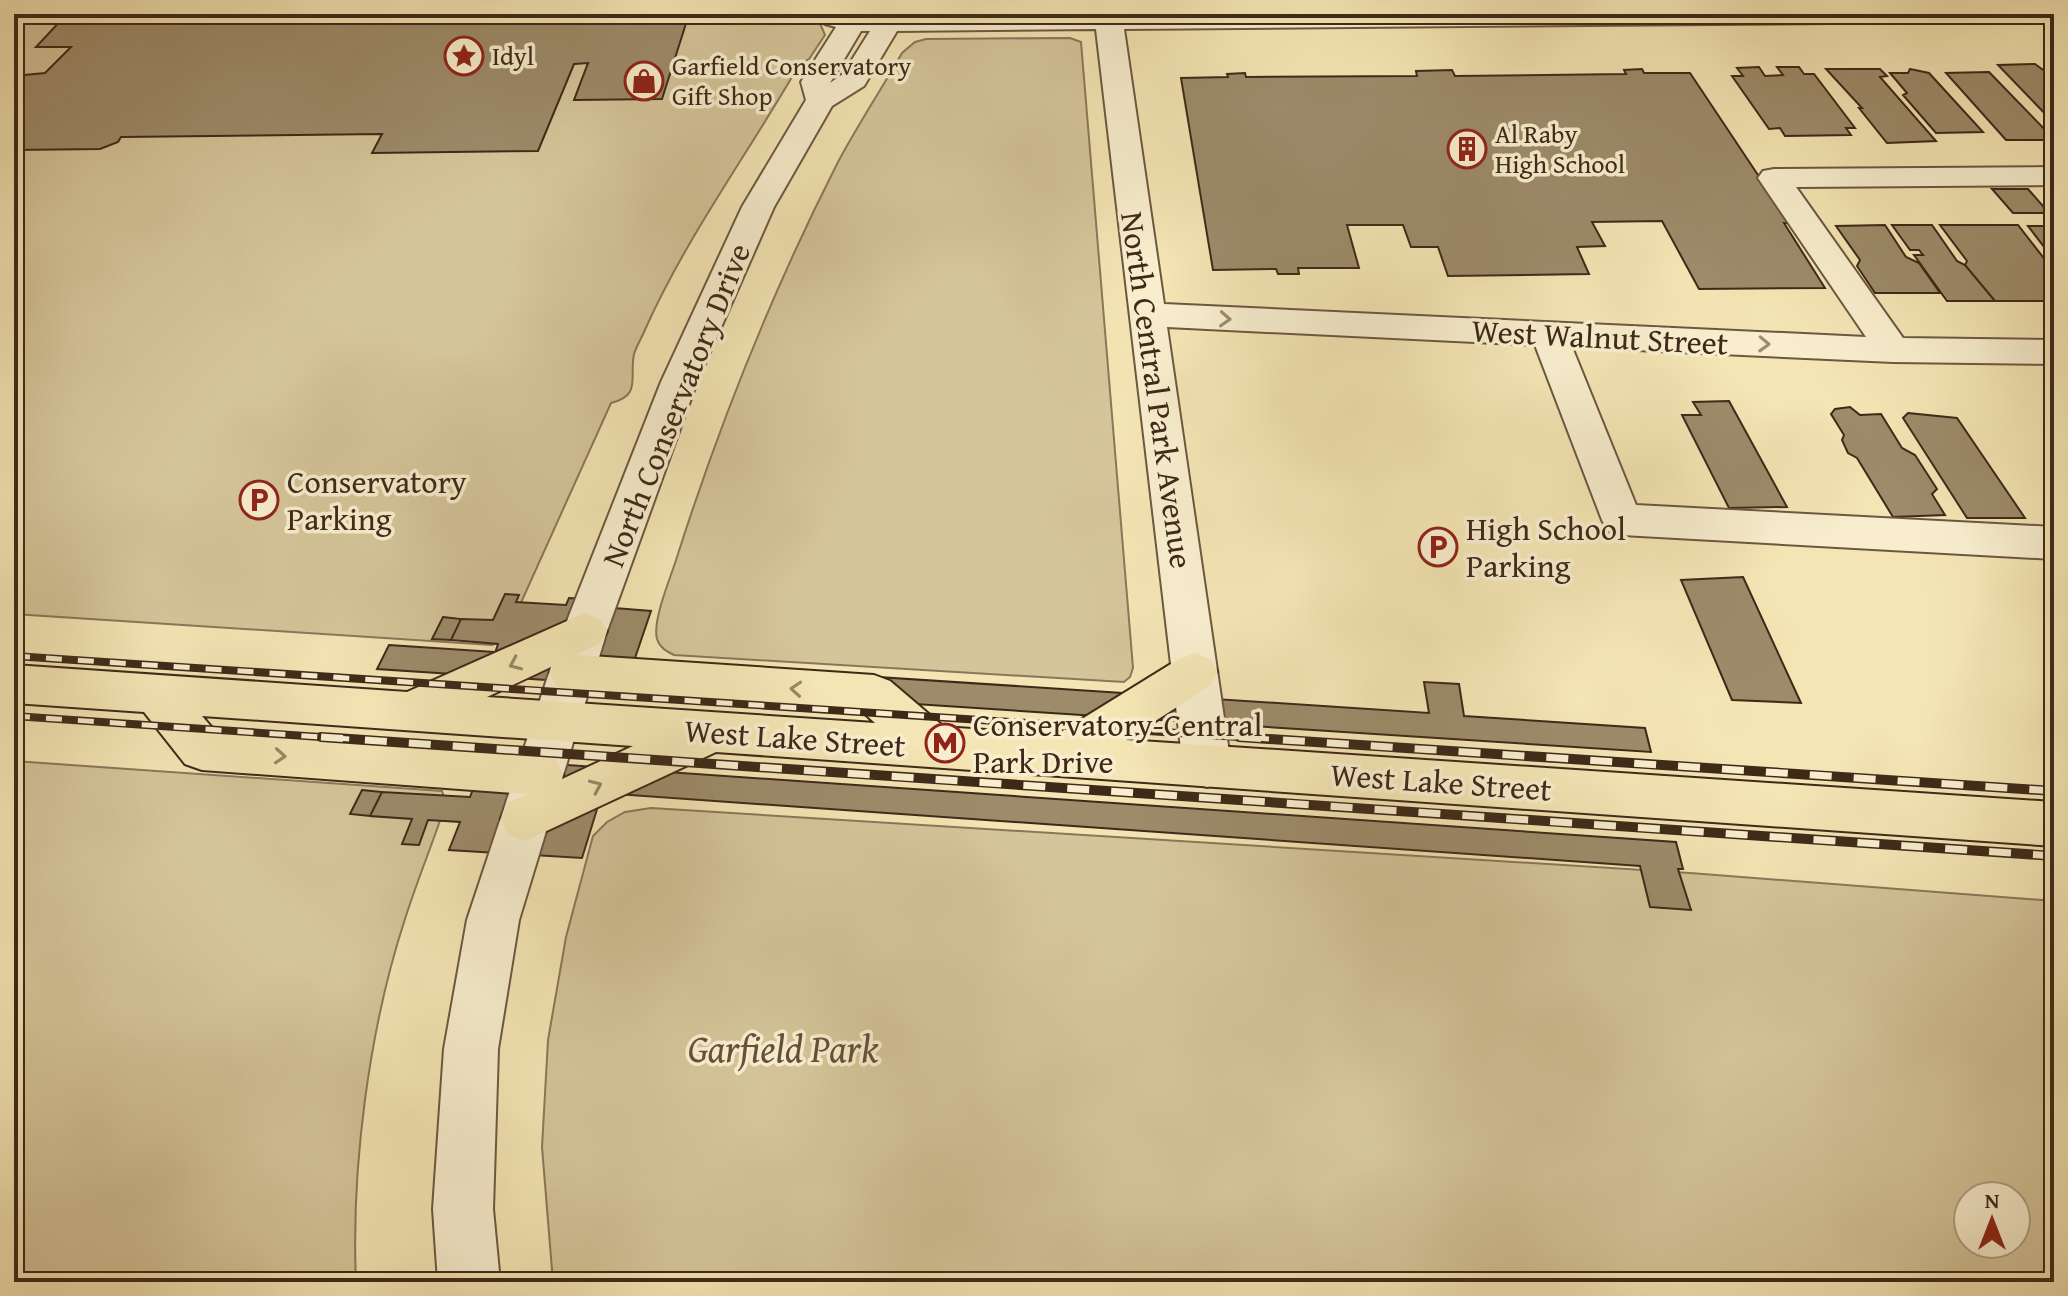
<svg xmlns="http://www.w3.org/2000/svg" width="2068" height="1296" font-family="'Gentium Book Plus',serif">
  <style>
    .green { fill: #d5c59a; stroke: #8a775a; stroke-width: 2; fill-rule: evenodd }
    .building { fill: #9d8b6a; stroke: #3e2919; stroke-width: 2 }
    .lines { fill: none; stroke-linecap: round; stroke-linejoin: round }
    .minor-casing { stroke: #6c5840; stroke-width: 4 }
    .major-casing { stroke: #3e2919; stroke-width: 4 }
    .minor { fill: #f8eece; fill-rule: evenodd }
    .major { fill: #f4e5b4; fill-rule: evenodd }
    .rail-far1-casing { stroke: #3e2919; stroke-width: 8 }
    .rail-casing { stroke: #3e2919; stroke-width: 10 }
    .rail-far1 { stroke: #f8eece; stroke-width: 5; stroke-dasharray: 16; stroke-linecap: butt }
    .rail { stroke: #f8eece; stroke-width: 7; stroke-dasharray: 22; stroke-linecap: butt }
    .oneway { stroke: #9b8c74 }
    .oneway2 { stroke: #998766 }
    .labels { text-anchor: middle; stroke-width: 7; stroke-linejoin: round; paint-order: stroke }
    .far-poi-label { font-size: 26px; fill: #3e2919; stroke: #f8eece; text-anchor: start }
    .street-label { font-size: 32px; fill: #3e2919; stroke: #f8eece }
    .poi-label { font-size: 32px; fill: #3e2919; stroke: #f8eece; text-anchor: start }
    .near-park-label { font-size: 38px; font-style: italic; fill: #645039; stroke: #f8eece }
  </style>
  <rect width="100%" height="100%" fill="#f4e5b4"/>
  <filter id="stains"><feTurbulence type="fractalNoise" baseFrequency=".0025" numOctaves="4"/><feColorMatrix values="0 0 0 0 .2 0 0 0 0 .09 0 0 0 0 .02 0 0 0 .5 -.17"/></filter>
  <radialGradient id="worn" r=".72"><stop offset=".6" stop-color="#630" stop-opacity="0"/><stop offset="1" stop-color="#630" stop-opacity=".3"/></radialGradient>
  <!-- green -->
  <path class="green" d="M14,14h802l9,21 -16,24 -10,6c-51,89 -113,172 -155,267 -3,7 -8,15 -10,22 -5,24 8,41 -23,49l-101,224 -10,15 -8,3 -478,-31z
    M1070,38l11,4 52,626 -3,9 -6,5 -450,-27c-8,-4 -14,-7 -17,-16 -5,-19 14,-62 20,-82 43,-135 96,-267 160,-393 20,-38 44,-74 65,-111l13,-11 11,-3z
    M14,761l428,30 3,9 -3,15c-12,35 -26,69 -37,104 -36,110 -54,248 -49,363h-342z
    M651,808l1039,65 364,28v381h-1501l-11,-135 6,-107 18,-103 27,-101 14,-14 18,-10zM1968,1196h48v48h-48z"/>
  <!-- building -->
  <path class="building" d="M102,14h587l-27,85 -88,1 14,-37 -14,1 -36,87 -166,2 10,-19 -261,3 -3,5 -18,7 -86,1v-74l31,-3 26,-26h-35l28,-30 34,1z
    M2035,64l19,14v45l-56,-58z
    M1759,67l6,9 18,-1 -6,-8h22l5,7h10l41,54h-9l5,7 -66,1 -5,-8 -11,1 -37,-53h11l-6,-8z
    M1642,69l2,4h46l100,150h-6l41,65 -126,1 -37,-68 -70,1 13,24 -28,1 12,27 -141,2 -10,-29h-27l-8,-22h-56l12,43h-61l1,6h-21l-2,-5 -63,1 -32,-192 47,-1 -1,-3 18,-1 1,4 171,-1 -1,-5 36,-1 3,6 171,-2 -2,-4z
    M1826,69h54l7,7 -7,1 56,64 -49,2 -28,-35h3z
    M1910,69l19,4 54,59 -47,1 -33,-38 4,-2 -17,-20h18z
    M1989,72l65,67v1h-48l-60,-67z
    M1992,189h36l21,24h-36z
    M1885,225l21,32 13,6 21,30h-65l-18,-27 3,-6 -24,-34z
    M1892,225h40l25,36 8,4 30,36h-48l-33,-46h9l-4,-5h-9z
    M1940,225h78l28,36 8,5v35h-59l-30,-36 2,-4z
    M2028,226h26v34z
    M1729,401l58,106 -58,1 -47,-93h19l-8,-13z
    M1850,407l10,8 21,-1 21,34 13,7 22,34 -5,5 13,21 -52,2 -36,-59 -9,-5 -6,-13 2,-5 -13,-21 4,-5z
    M1908,413l49,5 68,100h-58l-64,-100z
    M1743,577l58,126 -69,-3 -51,-120z
    M505,594l14,1 -3,7 50,3 3,-7 36,2 -4,7 50,4 -17,50 -139,-8 3,-9 -47,-4 10,-21 32,1z
    M443,617l18,2 -10,21 -19,-1z
    M389,645l1040,68 -5,-31 35,2 5,32 181,12 6,24 -1274,-83z
    M337,749l1339,93 7,27h-5l13,41 -41,-3 -10,-41 -1038,-73z
    M475,784l127,9 -20,65 -133,-8 11,-28 -32,-2 -9,25 -17,-1 10,-25 -42,-3 12,-24 88,5z
    M362,790l20,2 -12,24 -20,-2z"/>
  <g class="lines">
    <defs>
      <path id="minor" d="M819,14h1137l-4,6 -9,2 -819,7 40,275 702,33 -108,-159 5,-7 11,-2 280,-2v18l-258,2 107,151 151,2v24l-161,-2 -321,-15 64,158 418,22v32l-432,-24 -14,-4 -6,-11 -67,-175 -368,-18 64,439 -7,15 -17,6 -17,-6 -7,-15 -87,-737 -199,2 -33,55 -32,20 -58,101 -77,175 -90,249 -88,289 -21,129 -5,160 7,73h-62l-5,-73 11,-160 23,-129 96,-289 98,-249 81,-175 64,-107 -5,-18 35,-55 -11,-3zM861,31h9l-27,43 -13,9z"/>
      <path id="major" d="M585,613l15,6 7,12 -7,12 -24,12 298,20 16,6 54,46 112,8 123,-76 16,-6 16,6 6,13 -6,13 -85,55 928,62v44l-1338,-94 -191,89 -17,-6 -7,-16 7,-16 20,-9 -326,-24 -17,-6 -41,-52 -130,-9v-38l393,27zM553,666l-3,7 6,13 16,6 291,20 12,11 -388,-26zM202,716l431,30 -73,34 3,-6 -7,-15 -17,-6 -325,-23z"/>
    </defs>
    <!-- minor casing -->
    <use href="#minor" class="minor-casing"/>
    <!-- major casing -->
    <use href="#major" class="major-casing"/>
    <!-- minor -->
    <use href="#minor" class="minor"/>
    <!-- major -->
    <use href="#major" class="major"/>
    <defs>
      <path id="rail-far1" d="M14,656l1255,83
        M14,716l336,23"/>
      <path id="rail" d="M321,737l1733,119
        M1239,737l815,54"/>
    </defs>
    <!-- rail-far1 casing -->
    <use href="#rail-far1" class="rail-far1-casing"/>
    <!-- rail casing -->
    <use href="#rail" class="rail-casing"/>
    <!-- rail-far1 -->
    <use href="#rail-far1" class="rail-far1"/>
    <!-- rail -->
    <use href="#rail" class="rail"/>
  </g>
  <!-- one-way arrows -->
  <defs><path id="oneway-chevron" d="M-2-3.5L2.5 0L-2 3.5" fill="none" stroke-width="1.6" stroke-linecap="round" stroke-linejoin="round" transform="scale(2)"/></defs>
  <g class="oneway">
    <use href="#oneway-chevron" transform="translate(1225 319) rotate(3)"/>
    <use href="#oneway-chevron" transform="translate(1764 344) rotate(2)"/>
  </g>
  <g class="oneway2">
    <use href="#oneway-chevron" transform="translate(515 664) rotate(156)"/>
    <use href="#oneway-chevron" transform="translate(796 689) rotate(-176)"/>
    <use href="#oneway-chevron" transform="translate(280 756) rotate(4)"/>
    <use href="#oneway-chevron" transform="translate(596 786) rotate(-24)"/>
  </g>
  <!-- icons -->
  <defs>
    <symbol id="sight-ring" viewBox="-11 -11 22 22"><circle r="9.5" fill="#f8eece" stroke="#8f2418" stroke-width="1.5"/><path d="M0-6L1.8-2.2L6-1.7L2.9 1.2L3.7 5.4L0 3.3L-3.7 5.4L-2.9 1.2L-6-1.7L-1.8-2.2Z" fill="#8f2418"/></symbol>
    <symbol id="shop-ring" viewBox="-11 -11 22 22"><circle r="9.5" fill="#f8eece" stroke="#8f2418" stroke-width="1.5"/><path d="M-5-2.5h2.3a2.7 3.5 0 0 1 5.4 0H5L5.5 6h-11ZM-1.5-2.5h3a1.5 2.3 0 0 0-3 0Z" fill="#8f2418"/></symbol>
    <symbol id="building-ring" viewBox="-11 -11 22 22"><circle r="9.5" fill="#f8eece" stroke="#8f2418" stroke-width="1.5"/><path d="M-4-6H4V6H1V3H-1V6H-4ZM-2.5-4.3h1.7v1.8h-1.7ZM.8-4.3h1.7v1.8H.8ZM-2.5-1h1.7V.8h-1.7ZM.8-1h1.7V.8H.8Z" fill="#8f2418"/></symbol>
    <symbol id="parking-ring" viewBox="-11 -11 22 22"><circle r="9.5" fill="#f8eece" stroke="#8f2418" stroke-width="1.5"/><path d="M-3.5-5.5H1a3.5 3.5 0 0 1 0 7H-1V5.5H-3.5ZM-1-3.4V-.6H.8a1.4 1.4 0 0 0 0-2.8Z" fill="#8f2418"/></symbol>
    <symbol id="metro-ring" viewBox="-11 -11 22 22"><circle r="9.5" fill="#f8eece" stroke="#8f2418" stroke-width="1.5"/><path d="M-5.5 5V-5H-3L0 0L3-5H5.5V5H3V-.5L0 4L-3-.5V5Z" fill="#8f2418"/></symbol>
  </defs>
  <g fill-rule="evenodd">
    <use href="#sight-ring" x="442" y="34" width="44" height="44"/>
    <use href="#shop-ring" x="622" y="59" width="44" height="44"/>
    <use href="#building-ring" x="1445" y="127" width="44" height="44"/>
    <use href="#parking-ring" x="237" y="478" width="44" height="44"/>
    <use href="#parking-ring" x="1416" y="525" width="44" height="44"/>
    <use href="#metro-ring" x="923" y="721" width="44" height="44"/>
  </g>
  <g class="labels">
    <!-- far-poi labels -->
    <g class="far-poi-label">
      <text x="492" y="65">Idyl</text>
      <text x="672" y="75">Garfield Conservatory<tspan x="672" dy="30">Gift Shop</tspan></text>
      <text x="1495" y="143">Al Raby<tspan x="1495" dy="30">High School</tspan></text>
    </g>
    <!-- street labels -->
    <g class="street-label">
      <text transform="translate(1600 337) rotate(3)" y="11">West Walnut Street</text>
      <text transform="translate(1157 390) rotate(82)" y="11">North Central Park Avenue</text>
      <text transform="translate(676 405) rotate(-68)" y="11">North Conservatory Drive</text>
      <text transform="translate(795 738) rotate(4)" y="11">West Lake Street</text>
      <text transform="translate(1441 782) rotate(4)" y="11">West Lake Street</text>
    </g>
    <!-- poi labels -->
    <g class="poi-label">
      <text x="287" y="493">Conservatory<tspan x="287" dy="37">Parking</tspan></text>
      <text x="1466" y="540">High School<tspan x="1466" dy="37">Parking</tspan></text>
      <text x="973" y="736">Conservatory-Central<tspan x="973" dy="37">Park Drive</tspan></text>
    </g>
    <!-- near-park labels -->
    <g class="near-park-label">
      <text x="783" y="1062">Garfield Park</text>
    </g>
  </g>
  <!-- margin -->
  <rect width="2068" height="1296" fill="none" stroke="#f4e5b4" stroke-width="48"/>
  <rect x="16" y="16" width="2036" height="1264" fill="none" stroke="#3e2919" stroke-width="4"/>
  <rect x="24" y="24" width="2020" height="1248" fill="none" stroke="#3e2919" stroke-width="2"/>
  <!-- north arrow -->
  <g transform="translate(1992 1220)"><circle r="38" fill="#f8eece" stroke="#ae9f86" stroke-width="2"/>
  <path d="M0-6L14 30L0 20L-14 30Z" fill="#8f2418"/>
  <text y="-12" font-size="22" font-weight="bold" text-anchor="middle" fill="#3e2919">N</text>
  </g>
  <rect width="100%" height="100%" filter="url(#stains)"/>
  <rect width="100%" height="100%" fill="url(#worn)"/>
</svg>
